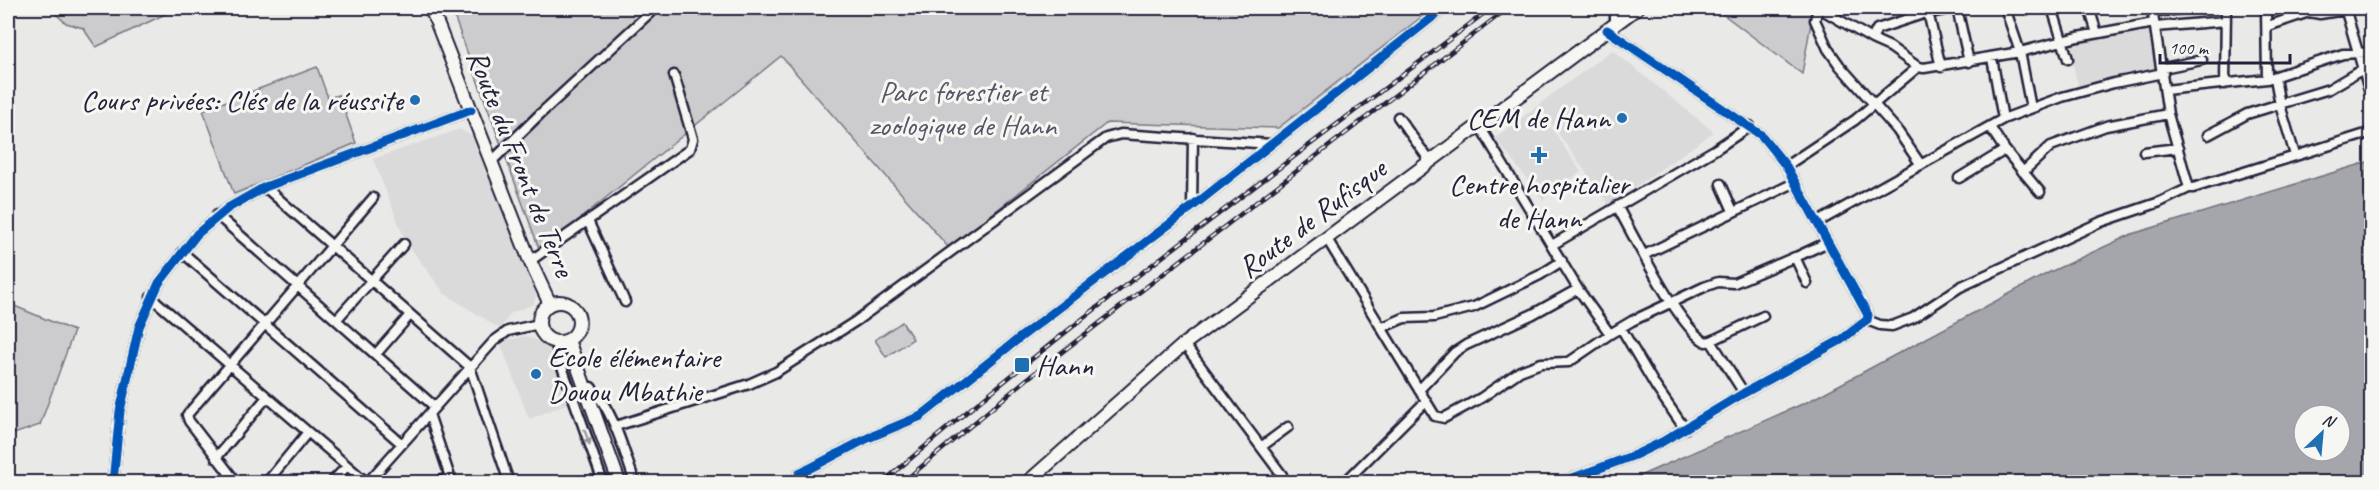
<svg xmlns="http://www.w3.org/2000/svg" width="2379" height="490" font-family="Caveat,sans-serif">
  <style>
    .built { fill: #dadada }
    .green { fill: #ccccce; stroke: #777784; stroke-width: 1.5 }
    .water { fill: #a5a5ac; stroke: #71717f; stroke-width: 1.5; fill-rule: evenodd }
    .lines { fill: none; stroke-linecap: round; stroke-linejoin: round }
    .street-casing { stroke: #22223b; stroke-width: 13 }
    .secondary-casing { stroke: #22223b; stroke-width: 16 }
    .street { stroke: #f6f6f2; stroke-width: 8 }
    .secondary { stroke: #f6f6f2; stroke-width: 12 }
    .rail-casing { stroke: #22223b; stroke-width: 4.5 }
    .rail { stroke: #f6f6f2; stroke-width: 2; stroke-dasharray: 7; stroke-linecap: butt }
    .cycleway-casing { stroke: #f6f6f2; stroke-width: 13 }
    .cycleway { stroke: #0057b8; stroke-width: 9 }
    .oneway { fill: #9797a0 }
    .poi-dot { fill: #1f6fb2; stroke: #f6f6f2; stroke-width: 2 }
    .labels { text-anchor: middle; stroke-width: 6; stroke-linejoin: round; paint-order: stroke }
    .park-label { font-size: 30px; fill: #555567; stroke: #f6f6f2 }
    .poi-label { font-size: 30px; fill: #22223b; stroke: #f6f6f2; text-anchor: end }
    .street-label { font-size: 30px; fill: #22223b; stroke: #f6f6f2 }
  </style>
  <rect width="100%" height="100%" fill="#e9e9e7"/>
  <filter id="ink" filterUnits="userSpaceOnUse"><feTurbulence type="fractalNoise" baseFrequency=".0167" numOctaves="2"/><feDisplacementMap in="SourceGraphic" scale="12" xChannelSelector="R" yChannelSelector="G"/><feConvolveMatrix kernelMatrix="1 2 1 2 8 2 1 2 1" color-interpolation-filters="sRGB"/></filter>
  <g filter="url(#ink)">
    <!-- built -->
    <path class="built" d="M2151,27l8,43 -81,16 -10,-43z
      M1612,50l102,82 -105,73 -71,-100z
      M1537,106l44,66 -38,28 -48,-62z
      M460,129l12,7 64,159 -2,9 -23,9 -11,16 -56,-36 -38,-51 -33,-83z
      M525,336l24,9 22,57 -42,17 -29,-77z"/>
    <!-- green -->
    <path class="green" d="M49,8h129l-82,39 -13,-19 -17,-5z
      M451,8h982l-155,120 -171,-5 -158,125 -168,-192 -241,195z
      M1715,8h102l-5,9 -10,57z
      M317,67l11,31 11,-3 17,48 -122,51 -31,-84z
      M12,305l62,26 -34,94 -32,11v-128z
      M902,322l11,17 -27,18 -11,-17z"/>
    <!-- water -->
    <path class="water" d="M2371,161v321h-745l183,-81 241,-129 82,-38zM2304,415h36v36h-36z"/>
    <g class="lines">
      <defs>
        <path id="street" d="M1818,8l-3,12 13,29 12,17 57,64 24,35
          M1819,8l53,31 18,8 28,20 6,1 96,-16 58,-15 76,-14
          M1927,8l14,59
          M1957,8l12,54
          M2005,8l15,44 11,56
          M2052,8l16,51
          M2089,8l8,25
          M2152,8l16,106 21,74
          M2266,8l1,71
          M2345,8l27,92
          M2153,12l40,-4
          M1615,25v-17
          M2268,26l41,-14 11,2 37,-6
          M2155,27l71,-6
          M1872,39l5,-10 46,-15 33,-6
          M1992,58l11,61
          M2163,68l39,-8
          M2275,78l5,27 15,50
          M2225,84l1,-76
          M2165,90l102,-11 76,-25 29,-2
          M1398,117l32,44
          M1479,125l99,164 32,45
          M1990,127l15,23 35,42
          M2208,135l39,-21 82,-25 34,-20
          M2144,152l34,-4
          M491,162l48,-47 116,-107
          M1786,166l69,-46 63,-53
          M2023,172l28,-26 55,-20 62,-12
          M1959,178l46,-28
          M1721,184l12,27
          M265,187l205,180 39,115
          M1617,206c16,29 63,124 89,136l5,-1 52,-25
          M1192,207l1,-69
          M217,215l218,192
          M588,221l37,81
          M1818,222l185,-103 59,-22 52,-14 49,-10
          M1327,239l108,177 9,2 37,-20 39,-27 21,-8 28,-1 41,-28 22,-13 72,-34 14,-5 16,1 61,-26 12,26
          M1552,245l164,-96 34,-23
          M182,252l220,192
          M1644,255l150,-72
          M1796,257l32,-15
          M530,261l160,-112 3,-10 -19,-64
          M151,297l215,185
          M337,319l67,-75
          M1867,320l13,5 12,1 21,-8 47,-31 141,-65 59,-20 29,-14h4l179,-56
          M1381,328l23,-10 30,-1 40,-10 66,-32 22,-14
          M1621,328l35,59 29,42
          M555,341l6,23 42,118
          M1711,341l33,52
          M1184,344l98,131
          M376,354l34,-39
          M584,388l7,-1c24,26 32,63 44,95
          M1419,390l36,-38 11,-7 67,-31 45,-25
          M429,414l21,63 -12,5
          M616,426l133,-42 27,-12 80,-51 250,-183 15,-4 151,10
          M1261,447l27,-20
          M216,458l51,-61
          M799,474l69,-36 53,-22 101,-80 170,-129 252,-199
          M113,482l7,-71 19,-84 20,-44 38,-49 31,-26 37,-21 206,-77
          M236,482l-47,-61 -2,-6 186,-217
          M267,482l41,-50
          M332,482l15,-16
          M368,482l126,-141 14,-10 31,-7
          M1345,482l81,-81
          M1562,482l73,-27 27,-13 82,-49 97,-53 26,-20 1,-5 -82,-149 -25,-31 -154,-105"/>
        <path id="secondary" d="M431,8l99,253 20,43
          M539 322a20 20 0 1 1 40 0a20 20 0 1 1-40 0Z
          M568,340l51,142
          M1028,482l156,-138 453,-336"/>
      </defs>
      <!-- street casing -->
      <use href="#street" class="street-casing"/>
      <!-- secondary casing -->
      <use href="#secondary" class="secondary-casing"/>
      <!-- street -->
      <use href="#street" class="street"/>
      <!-- secondary -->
      <use href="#secondary" class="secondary"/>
      <defs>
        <path id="rail" d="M883,482c195,-167 404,-319 608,-474
          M903,482l124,-103 481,-371"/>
      </defs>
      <!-- rail casing -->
      <use href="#rail" class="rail-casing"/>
      <!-- rail -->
      <use href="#rail" class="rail"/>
      <defs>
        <path id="cycleway" d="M799,474l69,-36 53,-22 101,-80 170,-129 252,-199
          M113,482l7,-71 19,-84 20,-44 38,-49 31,-26 37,-21 206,-77
          M1562,482l73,-27 27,-13 82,-49 97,-53 26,-20 1,-5 -82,-149 -25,-31 -154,-105"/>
      </defs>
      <!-- cycleway casing -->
      <use href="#cycleway" class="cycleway-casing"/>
      <!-- cycleway -->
      <use href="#cycleway" class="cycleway"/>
    </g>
    <!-- one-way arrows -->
    <defs><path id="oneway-solid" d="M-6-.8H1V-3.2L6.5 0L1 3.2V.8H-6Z" transform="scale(1.5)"/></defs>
    <use class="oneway" href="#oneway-solid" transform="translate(587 437) rotate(70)"/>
  </g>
  <!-- markers -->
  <g class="poi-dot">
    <circle cx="415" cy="100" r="6"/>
    <circle cx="1622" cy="118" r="6"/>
    <path d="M1536 146h6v6h6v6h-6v6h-6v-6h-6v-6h6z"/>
    <rect x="1014" y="357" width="16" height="16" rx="3"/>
    <circle cx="536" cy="374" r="6"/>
  </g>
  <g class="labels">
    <!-- park labels -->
    <g class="park-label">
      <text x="963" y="101">Parc forestier et<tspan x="963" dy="34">zoologique de Hann</tspan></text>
    </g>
    <!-- poi labels -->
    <g class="poi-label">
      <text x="403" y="110">Cours privées: Clés de la réussite</text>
      <text x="1610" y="128">CEM de Hann</text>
      <text x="1539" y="194" text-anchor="middle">Centre hospitalier<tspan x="1539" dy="34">de Hann</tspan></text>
      <text x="548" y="367" text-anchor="start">Ecole élémentaire<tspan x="548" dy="34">Douou Mbathie</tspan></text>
      <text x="1036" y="375" text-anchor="start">Hann</text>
    </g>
    <!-- street labels -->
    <g class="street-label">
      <text transform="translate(521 163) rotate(68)" y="10">Route du Front de Terre</text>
      <text transform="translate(1312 218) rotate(-37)" y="10">Route de Rufisque</text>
    </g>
  </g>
  <!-- margin -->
  <rect width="2379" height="490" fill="none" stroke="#f6f6f2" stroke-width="30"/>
  <rect x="15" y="15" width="2349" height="460" fill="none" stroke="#22223b" stroke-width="2" filter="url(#ink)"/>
  <!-- north arrow -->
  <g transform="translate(2322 433) rotate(26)"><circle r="28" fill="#f6f6f2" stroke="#a1a1a9" stroke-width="1.5"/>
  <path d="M0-4.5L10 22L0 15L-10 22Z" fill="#1f6fb2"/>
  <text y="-9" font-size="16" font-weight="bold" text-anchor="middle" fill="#22223b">N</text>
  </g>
  <!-- scale -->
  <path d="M2160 54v9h130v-9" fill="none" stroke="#22223b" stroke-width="3"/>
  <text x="2169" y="54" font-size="18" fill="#22223b" stroke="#f6f6f2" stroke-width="4.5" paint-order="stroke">100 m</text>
</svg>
